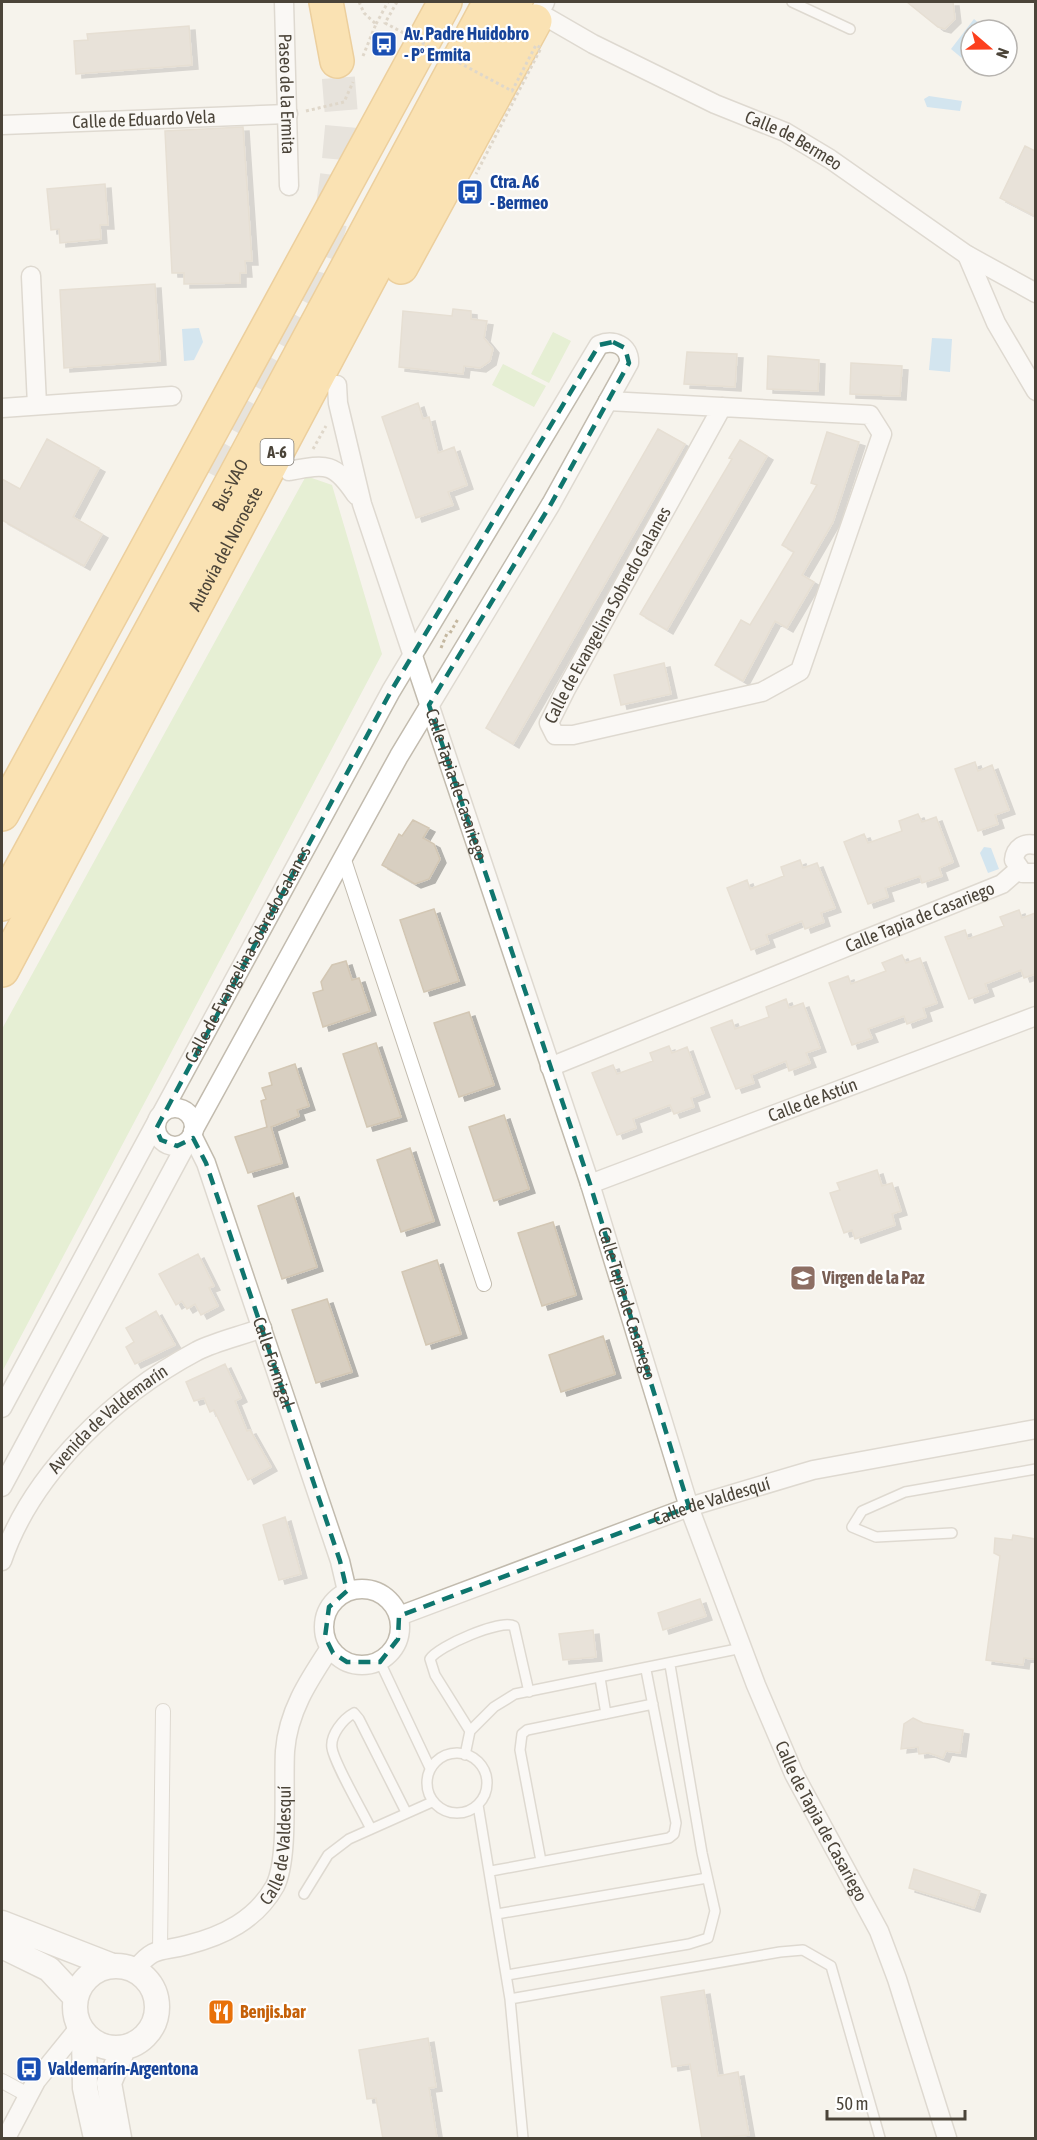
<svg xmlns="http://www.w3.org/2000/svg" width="1037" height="2140" font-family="'Asap Condensed',sans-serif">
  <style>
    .green { fill: #d2eab5 }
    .water { fill: #a9d4f2 }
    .building { fill: #d8cfc1; stroke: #d3c7b4; stroke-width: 1.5; filter: url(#shadow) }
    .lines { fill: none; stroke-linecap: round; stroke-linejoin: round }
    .motorway-tunnel { stroke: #d4d0c8; stroke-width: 33; stroke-dasharray: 33 16; stroke-linecap: butt }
    .service-casing { stroke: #c2bbae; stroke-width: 12 }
    .pedestrian-casing { stroke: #c2bbae; stroke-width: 16 }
    .minor-casing { stroke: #c2bbae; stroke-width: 21 }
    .tertiary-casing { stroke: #c2bbae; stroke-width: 27 }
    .motorway-casing { stroke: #e0a43c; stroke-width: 36 }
    .path { stroke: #c4b79f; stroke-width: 3; stroke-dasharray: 3 3; stroke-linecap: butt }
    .service { stroke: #fff; stroke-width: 9 }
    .pedestrian { stroke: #fff; stroke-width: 14 }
    .minor { stroke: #fff; stroke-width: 18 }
    .tertiary { stroke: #fff; stroke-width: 24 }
    .motorway { stroke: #ffcf6e; stroke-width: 33 }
    .path-bridge { stroke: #c4b79f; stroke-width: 3; stroke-dasharray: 3 3; stroke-linecap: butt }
    .marked { fill: none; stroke: #0f766e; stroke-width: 4.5; stroke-dasharray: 12 8; stroke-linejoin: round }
    .labels { text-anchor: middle; stroke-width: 4.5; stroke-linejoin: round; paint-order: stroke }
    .shield { fill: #fff; stroke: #817c74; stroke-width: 1.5 }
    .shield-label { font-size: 16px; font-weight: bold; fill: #4b4439 }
    .transit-label { font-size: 18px; font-weight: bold; fill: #164399; stroke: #fff; text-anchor: start }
    .street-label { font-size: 18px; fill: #4b4439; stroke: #fff }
    .education-label { font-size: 18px; font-weight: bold; fill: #785e54; stroke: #fff; text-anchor: start }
    .food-label { font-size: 18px; font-weight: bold; fill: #c56008; stroke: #fff; text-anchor: start }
  </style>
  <defs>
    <filter id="shadow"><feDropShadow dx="6" dy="4" stdDeviation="0" flood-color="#0004"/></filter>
  </defs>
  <rect width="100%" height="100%" fill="#f6f3ec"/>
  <!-- green -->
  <path class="green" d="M553,332l18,9 -22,42 -18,-9z
    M503,364l43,22 -12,21 -42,-22z
    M306,476l26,9 50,169 -380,718v-343z"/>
  <!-- water -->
  <path class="water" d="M974,19l12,10 -15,1v18l-8,11 -12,-10z
    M929,96l33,5 -2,10 -33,-4 -3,-8z
    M199,328l4,14 -9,18 -10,1 -2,-32z
    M932,338l20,1 -2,33 -21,-2z
    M984,847l7,1 8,21 -11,4 -8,-20z"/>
  <!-- building -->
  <path class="building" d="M907,2h46l2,17 -10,10 -7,-2z
    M189,26l3,39 -116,9 -2,-33 14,-1 -1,-6z
    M243,127l9,134h-7l1,12h-6v10l-56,1v-11h-12l-7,-142z
    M1025,146l10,5v65l-35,-18z
    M105,184l3,41h-8l1,14 -41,4 -1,-14 -8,1 -4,-41z
    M155,284l5,77 -96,7 -4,-78z
    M453,309l18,2v8l16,2 -3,17 9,11 -3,12 -10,7 -16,-2 -1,8 -64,-7 4,-56 49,5z
    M687,352l50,2 -2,33 -51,-3z
    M768,356l51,4 -1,31 -51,-2z
    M851,363l51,3 -2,30 -50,-2z
    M418,403l5,16 6,-2 9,36 16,-6 13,38 -19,7 5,13 -37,13 -34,-101z
    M658,429l27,15 -172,300 -27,-16z
    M827,432l32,10 -26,80 -31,53 12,7 -27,46 -12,-7 -32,60 -28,-16 26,-45 9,5 44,-73 -12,-7 35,-60 -6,-2z
    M47,439l52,29 -26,49 29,17 -18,32 -82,-46v-41l18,10z
    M740,440l27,16 -100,174 -27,-16 92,-155 -3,-1z
    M664,663l7,31 -50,11 -7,-30z
    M975,762l3,9 14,-6 17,45 -14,5 3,9 -20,7 -23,-62z
    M918,814l4,8 14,-5 17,45 -14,6 3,8 -20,7 -2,-7 -35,12 3,9 -20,7 -24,-62 20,-8 4,9 34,-12 -3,-10z
    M413,820l16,8 -6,10 11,6 6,15 -11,20 -14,5 -33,-19 17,-31 3,2z
    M800,860l3,8 14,-5 18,45 -14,5 3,9 -19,7 -3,-8 -36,14 3,8 -18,7 -24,-62 20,-8 3,9 34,-13 -3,-9z
    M434,909l25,72 -35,11 -24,-72z
    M1019,910l3,8 13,-5v61l-11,4 -3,-8 -36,14 3,8 -19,7 -24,-62 20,-7 3,9 36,-13 -4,-9z
    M902,955l4,8 14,-5 17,45 -14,5 3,9 -19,7 -3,-8 -36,13 4,9 -20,7 -23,-62 19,-7 3,8 35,-13 -4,-8z
    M346,961l6,19 7,-2 11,33 -47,16 -10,-34 10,-3 -2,-8 11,-17z
    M786,999l3,9 14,-5 17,45 -14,5 4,10 -21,8 -3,-10 -35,14 3,8 -18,6 -25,-61 21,-8 3,9 34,-12 -3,-10z
    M469,1012l25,73 -35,12 -25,-74z
    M376,1043l25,74 -34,10 -24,-73z
    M669,1046l3,7 15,-6 17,46 -13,5 3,9 -20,7 -4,-9 -37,14 3,9 -19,7 -25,-62 21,-8 4,9 36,-13 -3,-8z
    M295,1064l14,42 -12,4 2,6 -28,11 11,36 -34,10 -13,-36 32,-10 -6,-26 5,-2 -4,-11 10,-3 -3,-12z
    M504,1115l25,74 -35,12 -25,-74z
    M410,1148l24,73 -33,11 -24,-72z
    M877,1170l5,16 10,-3 9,28 -9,3 3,11 -40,14 -3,-9 -8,3 -14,-40 10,-3 -3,-7z
    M293,1193l24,74 -35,12 -24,-73z
    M553,1222l23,73 -34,11 -24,-73z
    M198,1254l16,32 -5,2 9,18 -17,9 -6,-11 -8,5 -5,-8 -6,4 -17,-31z
    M437,1260l24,74 -35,11 -24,-73z
    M327,1299l25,73 -36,11 -24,-73z
    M156,1311l19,34 -40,19 -9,-17 8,-5 -8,-14z
    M603,1336l12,38 -54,18 -12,-37z
    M225,1364l16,34 -6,3 12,30 3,-1 21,37 -23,13 -34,-70 -4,2 -6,-14 -10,3 -8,-19z
    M285,1517l16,57 -22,6 -16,-55z
    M1013,1535l22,4v120l-11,-1 -1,7 -37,-5 14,-104 -6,-3 1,-15 17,2z
    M700,1599l6,17 -43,14 -5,-17z
    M593,1630l3,27 -33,3 -4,-26z
    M913,1718l10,5 40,7 -3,23 -14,-2 -3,7 -14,-5 -10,1 -1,-7 -17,2 3,-25z
    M914,1869l66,22 -6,17 -65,-20z
    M704,1990l14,86 20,-4 11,63 -47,4 -12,-75 -18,3 -11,-70z
    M428,2038l8,49 -7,1 8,51h-54l-7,-41 -9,1 -8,-49z"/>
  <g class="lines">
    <!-- motorway-tunnel -->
    <path class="motorway-tunnel" d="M213,475l99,-190 18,-60 8,-60 4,-43 -5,-61"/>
    <defs>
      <path id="service" d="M792,2l58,27
        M952,1533l-76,4 -24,-10 10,-16 43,-19 131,-23
        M380,1662l50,106
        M600,1678l6,36
        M470,1731l-35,-56 -5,-16c8,-13 71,-40 84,-33l15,66
        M427 1783a30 30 0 1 1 60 0a30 30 0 1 1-60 0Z
        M465,1755l5,-24 24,-24 21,-13 227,-46
        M478,1805l32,194 13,139
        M371,1829c-8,-17 -37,-66 -39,-81 -2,-13 11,-29 22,-35l5,6 47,93
        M541,1861l-21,-111 2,-16 5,-4 126,-26
        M491,1871l178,-33 5,-4 2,-11 -30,-153
        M304,1894l24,-39 21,-16 83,-37
        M497,1914l210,-36
        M507,1975l182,-31 19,-6 7,-27 -13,-58 -32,-188
        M510,1999l270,-47 23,-2 28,16 49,172"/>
      <path id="pedestrian" d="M343,857l141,427
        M160,1950l3,-239
        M2,2081l26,14"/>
      <g id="minor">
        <path id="s1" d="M284,2l5,184"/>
        <path id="s2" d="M535,21l13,-3 45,26 122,60 70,28 45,27 137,96 69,38"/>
        <path d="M535,21l10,-19"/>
        <path id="s3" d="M2,125l286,-11"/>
        <path d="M967,255l29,68 40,68"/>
        <path d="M31,276l6,129"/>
        <path id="s4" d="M337,385l1,18 24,101 228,680 99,323 67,178 38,89 85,157 18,48 50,159"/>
        <path id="s5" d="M608,401l262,14 12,19 -82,237 -38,21 -189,43h-18l-6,-12 16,-32 157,-284"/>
        <path d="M2,408l170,-12"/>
        <path d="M289,471c38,-7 45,-9 67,24"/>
        <path d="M1036,845c-12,-3 -21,3 -22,15l9,13h13"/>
        <path id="s6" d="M550,1067l452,-183 16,-14"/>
        <circle cx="175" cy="1127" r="19"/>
        <path id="s7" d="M163,1111l228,-420 208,-346c14,-6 31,0 30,18l-78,141 -152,252 -206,375"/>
        <path id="s8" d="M192,1135l14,28 134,398 7,30"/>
        <path id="s9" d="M590,1184l446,-168"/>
        <path d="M2,1408l154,-285"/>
        <path d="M2,1487l186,-346"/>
        <path id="s10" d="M2,1561c30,-89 114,-167 195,-210 20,-10 44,-15 65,-23"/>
        <circle cx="362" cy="1627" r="38"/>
        <path id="s11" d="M399,1616l290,-109 124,-37 223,-41"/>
        <path id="s12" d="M136,1969c18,-23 25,-17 51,-24 36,-9 69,-25 88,-59 14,-27 8,-103 10,-135 3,-40 24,-71 45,-103"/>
        <path d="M6,2138l30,-57 43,-53"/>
      </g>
      <path id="tertiary" d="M2,1923l108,42
        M2,1946l47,23 27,29
        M75 2007a41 41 0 1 1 82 0a41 41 0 1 1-82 0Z
        M84,2035l1,53 11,50
        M119,2138l-10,-55 14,-34"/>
      <g id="motorway">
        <path d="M326,2l11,59"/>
        <path d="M401,267l134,-246"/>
        <path d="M2,814l443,-812"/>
        <path id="s13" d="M2,904l229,-420 259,-482"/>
        <path id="s14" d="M2,970l514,-968"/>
      </g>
    </defs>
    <!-- service casing -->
    <use href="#service" class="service-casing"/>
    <!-- pedestrian casing -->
    <use href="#pedestrian" class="pedestrian-casing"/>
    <!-- minor casing -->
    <use href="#minor" class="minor-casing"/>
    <!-- tertiary casing -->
    <use href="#tertiary" class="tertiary-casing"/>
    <!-- motorway casing -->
    <use href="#motorway" class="motorway-casing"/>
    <!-- path -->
    <path class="path" d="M359,2l5,11 12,11 -13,32
      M376,24l12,-22
      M306,111l38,-9 9,-20
      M313,449l13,-23
      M450,633l8,-14
      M441,648l7,-17"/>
    <!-- service -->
    <use href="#service" class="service"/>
    <!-- pedestrian -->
    <use href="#pedestrian" class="pedestrian"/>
    <!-- minor -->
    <use href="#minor" class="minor"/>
    <!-- tertiary -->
    <use href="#tertiary" class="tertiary"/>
    <!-- motorway -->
    <use href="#motorway" class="motorway"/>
    <!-- path-bridge -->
    <path class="path-bridge" d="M397,2l-12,21 127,68 24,-46 5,3 -65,126"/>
  </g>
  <!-- marked area -->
  <path d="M0 0H1037V2140H0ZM613,342l12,6 4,15 -78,141 -122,201 161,479 99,323 -290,109 -1,23 -18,23h-33l-14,-9 -8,-16 4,-30 18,-16 -7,-30 -134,-398 -13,-25 -16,8 -16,-6 -5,-11 235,-438 208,-346z" fill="#f6f3ec" fill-opacity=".55" fill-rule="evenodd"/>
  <path class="marked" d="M613,342l12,6 4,15 -78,141 -122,201 161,479 99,323 -290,109 -1,23 -18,23h-33l-14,-9 -8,-16 4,-30 18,-16 -7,-30 -134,-398 -13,-25 -16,8 -16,-6 -5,-11 235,-438 208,-346z"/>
  <!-- icons -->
  <defs>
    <symbol id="bus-square" viewBox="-11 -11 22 22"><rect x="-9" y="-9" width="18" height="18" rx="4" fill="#1a4fb4" stroke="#fff"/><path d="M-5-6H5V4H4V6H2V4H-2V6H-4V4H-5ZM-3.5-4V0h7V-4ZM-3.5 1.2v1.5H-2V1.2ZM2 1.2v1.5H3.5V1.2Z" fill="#fff"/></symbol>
    <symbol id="school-square" viewBox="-11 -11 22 22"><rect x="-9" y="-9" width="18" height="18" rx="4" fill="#8d6e63" stroke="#fff"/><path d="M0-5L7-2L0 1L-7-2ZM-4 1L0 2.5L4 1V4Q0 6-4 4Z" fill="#fff"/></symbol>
    <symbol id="restaurant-square" viewBox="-11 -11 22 22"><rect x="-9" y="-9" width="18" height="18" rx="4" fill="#e8710a" stroke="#fff"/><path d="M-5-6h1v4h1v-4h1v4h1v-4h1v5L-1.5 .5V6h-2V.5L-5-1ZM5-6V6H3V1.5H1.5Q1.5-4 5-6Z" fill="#fff"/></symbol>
  </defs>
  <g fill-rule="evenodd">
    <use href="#bus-square" x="369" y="29" width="30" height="30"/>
    <use href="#bus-square" x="455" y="177" width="30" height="30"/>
    <use href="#school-square" x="788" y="1263" width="30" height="30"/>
    <use href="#restaurant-square" x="206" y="1997" width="30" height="30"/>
    <use href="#bus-square" x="14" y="2054" width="30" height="30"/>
  </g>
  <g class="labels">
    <!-- shield labels -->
    <rect class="shield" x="260.5" y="439" width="33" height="26" rx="4.5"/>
    <g class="shield-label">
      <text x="277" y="458">A-6</text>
    </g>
    <!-- transit labels -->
    <g class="transit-label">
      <text x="404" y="40">Av. Padre Huidobro<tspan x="404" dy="21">- Pº Ermita</tspan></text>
      <text x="490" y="188">Ctra. A6<tspan x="490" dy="21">- Bermeo</tspan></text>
      <text x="48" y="2075">Valdemarín-Argentona</text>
    </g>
    <!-- street labels -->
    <g class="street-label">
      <text dy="6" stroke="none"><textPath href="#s1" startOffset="92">Paseo de la Ermita</textPath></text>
      <text dy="6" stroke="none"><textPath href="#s3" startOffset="142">Calle de Eduardo Vela</textPath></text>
      <text dy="6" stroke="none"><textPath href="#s2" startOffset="288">Calle de Bermeo</textPath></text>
      <text dy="6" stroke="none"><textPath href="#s13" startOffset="477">Bus-VAO</textPath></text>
      <text dy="6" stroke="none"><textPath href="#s14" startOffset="477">Autovía del Noroeste</textPath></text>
      <text dy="6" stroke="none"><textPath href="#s5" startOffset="927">Calle de Evangelina Sobredo Galanes</textPath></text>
      <text dy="6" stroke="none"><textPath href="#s4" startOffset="418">Calle Tapia de Casariego</textPath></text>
      <text dy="6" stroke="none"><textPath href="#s6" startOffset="399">Calle Tapia de Casariego</textPath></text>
      <text dy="6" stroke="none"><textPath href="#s7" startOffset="178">Calle de Evangelina Sobredo Galanes</textPath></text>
      <text dy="6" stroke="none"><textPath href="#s9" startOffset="238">Calle de Astún</textPath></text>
      <text dy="6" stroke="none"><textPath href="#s4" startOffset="964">Calle Tapia de Casariego</textPath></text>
      <text dy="6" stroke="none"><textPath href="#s8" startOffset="242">Calle Formigal</textPath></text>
      <text dy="6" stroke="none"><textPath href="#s10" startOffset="180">Avenida de Valdemarín</textPath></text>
      <text dy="6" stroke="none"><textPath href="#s11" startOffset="333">Calle de Valdesquí</textPath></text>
      <text dy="6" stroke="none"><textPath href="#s4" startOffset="1518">Calle de Tapia de Casariego</textPath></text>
      <text dy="6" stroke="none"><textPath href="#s12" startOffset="208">Calle de Valdesquí</textPath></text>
    </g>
    <!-- education labels -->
    <g class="education-label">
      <text x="822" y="1284">Virgen de la Paz</text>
    </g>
    <!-- food labels -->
    <g class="food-label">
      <text x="240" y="2018">Benjis.bar</text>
    </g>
  </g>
  <!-- border -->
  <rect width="1037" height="2140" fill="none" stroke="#4b4439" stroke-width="6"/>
  <!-- north arrow -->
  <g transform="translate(989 48) rotate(110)"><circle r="28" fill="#ffffff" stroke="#b7b4b0" stroke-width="1.5"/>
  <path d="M0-4.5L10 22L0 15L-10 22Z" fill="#fc3f1d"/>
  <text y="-9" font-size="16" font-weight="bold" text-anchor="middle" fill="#4b4439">N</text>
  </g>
  <!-- scale -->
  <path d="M827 2110v9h138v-9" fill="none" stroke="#4b4439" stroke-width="3"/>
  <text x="836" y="2110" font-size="18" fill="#4b4439" stroke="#ffffff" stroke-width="4.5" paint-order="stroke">50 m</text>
</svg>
